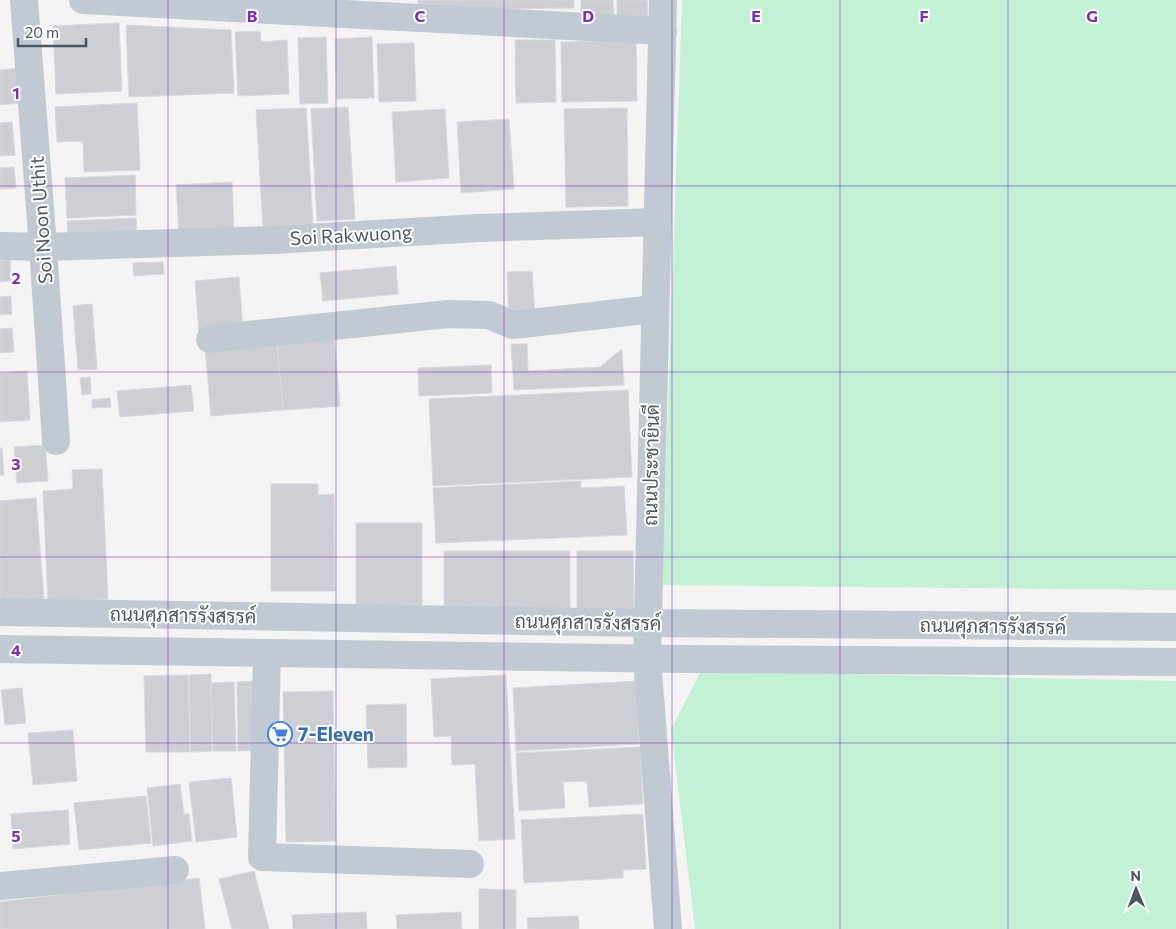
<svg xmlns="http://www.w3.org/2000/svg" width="1176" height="929" font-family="Commissioner,Sarabun,sans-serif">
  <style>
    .green { fill: #c3f1d5 }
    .building { fill: #cdcfd5; stroke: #d7d9de }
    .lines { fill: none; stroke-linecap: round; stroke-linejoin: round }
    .minor { stroke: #c1cad2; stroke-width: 28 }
    .grid { fill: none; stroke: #7b2cbf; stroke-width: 1; stroke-opacity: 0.55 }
    .labels { text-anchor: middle; stroke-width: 4; stroke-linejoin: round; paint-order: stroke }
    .street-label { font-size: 19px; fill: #4a5661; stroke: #fff }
    .shop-label { font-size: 19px; font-weight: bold; fill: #366cbe; stroke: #fff; text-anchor: start }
    .grid-label { font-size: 16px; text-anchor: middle; font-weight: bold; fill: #7b2cbf; stroke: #fff; stroke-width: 4; stroke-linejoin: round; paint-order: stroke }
  </style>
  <rect width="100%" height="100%" fill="#f5f3f3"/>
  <!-- green -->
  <path class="green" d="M682,0h494v590l-514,-5z
    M701,671l475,10v248h-481l-24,-200z"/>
  <!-- building -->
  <path class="building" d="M418,0h156v8l-156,2z
    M581,0h32l1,17 -33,1z
    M617,0h30l1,21h-31z
    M119,23l3,68 -66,3 -3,-68z
    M126,25l105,5 3,63 -105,4z
    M260,31l1,11 26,-2 2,54 -51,2 -3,-64z
    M326,37l2,66 -28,1 -2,-66z
    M372,37l2,61 -37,1 -2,-60z
    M515,40h40l1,62 -40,1z
    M636,41l1,60 -75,1 -1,-60z
    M414,43l2,58 -37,1 -2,-58z
    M19,68l3,35 -22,2v-35z
    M137,103l3,67 -56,2 -1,-31 -26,1 -2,-35z
    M348,107l7,112 -38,2 -6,-112z
    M306,108l7,116 -50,3 -7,-117z
    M627,108l1,98 -62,1 -2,-98z
    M445,109l4,69 -53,4 -4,-70z
    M509,119l5,70 -53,4 -4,-71z
    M12,122l3,33 -15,1v-33z
    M14,167l2,21 -16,1v-21z
    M135,175l1,40 -69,3 -2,-40z
    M232,182l2,47 -55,3 -3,-47z
    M136,218l1,20 -69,2 -1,-19z
    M10,260l1,21 -11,1v-21z
    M163,262l1,12 -30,2 -1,-13z
    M396,266l2,28 -75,7 -3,-28z
    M532,271l3,46 -26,1 -2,-46z
    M239,277l4,53 -44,3 -4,-52z
    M11,296l1,18 -12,1v-18z
    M92,304l5,65 -19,1 -5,-64z
    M12,328l2,24 -14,1v-24z
    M334,337l6,69 -57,4 -6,-68z
    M277,342l6,68 -72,6 -6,-68z
    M511,344h16l1,27 72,-4 22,-18 2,36 -110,5z
    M491,365l1,28 -73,3 -1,-28z
    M27,371l3,49 -30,2v-49z
    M90,377l1,17 -9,1 -2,-17z
    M191,385l3,26 -74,6 -3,-26z
    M628,390l4,87 -199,9 -4,-87z
    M110,398l1,9 -19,1v-8z
    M45,445l3,36 -31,2 -3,-36z
    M0,448h2l2,27h-4z
    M102,469l6,130 -60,3 -5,-111 30,-2 -1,-19z
    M581,481v7l43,-2 3,49 -191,8 -3,-55z
    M271,484h47v11l16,-1 1,97h-64z
    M36,498l8,101 -44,3v-101z
    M356,523h66v82l-66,1z
    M444,551h126v61h-126z
    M577,551h56l1,63h-57z
    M211,674l1,77 -21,1 -2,-77z
    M188,675l2,77h-44l-2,-76z
    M506,675l9,164 -36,2 -4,-77 -23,1 -1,-29 -17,1 -3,-58z
    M260,681l1,69 -23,1 -1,-69z
    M637,681l2,63 -123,7 -3,-63z
    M234,682l2,69h-23l-2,-68z
    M22,688l4,35 -21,2 -4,-35z
    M333,691l3,150 -50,1 -3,-150z
    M406,704l1,63 -39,1 -2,-63z
    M73,730l4,51 -44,4 -5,-52z
    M640,747l3,57 -54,3 -2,-26 -24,1 2,26 -46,3 -3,-58z
    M231,778l6,59 -41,5 -7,-60z
    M180,784l4,30h5l3,27 -39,5 -6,-58z
    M146,796l5,47 -72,7 -5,-47z
    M68,810l2,34 -57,5 -2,-35z
    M643,814l3,55 -23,1v8l-99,5 -3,-63z
    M254,871l15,58h-37l-13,-50z
    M199,878l6,51h-205v-27z
    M479,889l37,1v39h-37z
    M366,912l1,17h-74l-1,-14z
    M461,912l1,17h-65l-1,-14z
    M578,916l1,13h-51l-1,-11z"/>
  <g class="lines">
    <!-- minor -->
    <path class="minor" d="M24,0l19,247 13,194
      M83,0l580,31
      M663,0l-16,658 21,271
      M0,246l43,1 230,-7 206,-12 179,-6
      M210,339l238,-25 41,1 24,10 141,-16
      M0,612l648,11 528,4
      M0,649l685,10 491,3
      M267,653l-5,204 208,7
      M0,886l175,-16"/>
  </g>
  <!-- grid -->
  <path class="grid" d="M168,0v929M336,0v929M504,0v929M672,0v929M840,0v929M1008,0v929M0,186h1176M0,372h1176M0,557h1176M0,743h1176"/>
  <!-- icons -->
  <defs>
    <symbol id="supermarket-ring" viewBox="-11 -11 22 22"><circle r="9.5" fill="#fff" stroke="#3f7fe0" stroke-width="1.5"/><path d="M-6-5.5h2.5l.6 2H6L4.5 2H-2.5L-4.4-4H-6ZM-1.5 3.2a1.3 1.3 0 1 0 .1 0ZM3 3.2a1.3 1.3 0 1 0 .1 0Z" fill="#3f7fe0"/></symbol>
  </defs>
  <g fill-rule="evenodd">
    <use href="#supermarket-ring" x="266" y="720" width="28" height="28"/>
  </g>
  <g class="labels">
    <!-- street labels -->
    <g class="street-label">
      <text transform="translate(41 220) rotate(-94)" y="7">Soi Noon Uthit</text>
      <text transform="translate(351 235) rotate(-3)" y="7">Soi Rakwuong</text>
      <text transform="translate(651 465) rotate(-89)" y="7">ถนนประชายินดี</text>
      <text transform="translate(183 615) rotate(1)" y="7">ถนนศุภสารรังสรรค์</text>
      <text transform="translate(588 622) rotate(1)" y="7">ถนนศุภสารรังสรรค์</text>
      <text transform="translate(993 626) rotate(1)" y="7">ถนนศุภสารรังสรรค์</text>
    </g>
    <!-- shop labels -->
    <g class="shop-label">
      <text x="298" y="741">7-Eleven</text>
    </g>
  </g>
  <g class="grid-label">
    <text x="252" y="22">B</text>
    <text x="420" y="22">C</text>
    <text x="588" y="22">D</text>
    <text x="756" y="22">E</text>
    <text x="924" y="22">F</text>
    <text x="1092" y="22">G</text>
    <text x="16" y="99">1</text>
    <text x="16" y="284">2</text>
    <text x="16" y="470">3</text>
    <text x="16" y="656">4</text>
    <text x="16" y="842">5</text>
  </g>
  <!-- north arrow -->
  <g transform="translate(1136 889) rotate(359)" stroke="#ffffff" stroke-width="4" paint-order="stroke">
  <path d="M0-4L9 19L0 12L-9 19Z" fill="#4a5661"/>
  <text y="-8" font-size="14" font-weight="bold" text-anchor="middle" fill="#4a5661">N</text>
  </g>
  <!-- scale -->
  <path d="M18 38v8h68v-8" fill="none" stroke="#4a5661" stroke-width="2.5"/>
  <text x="25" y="38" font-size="15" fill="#4a5661" stroke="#ffffff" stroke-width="4" paint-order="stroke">20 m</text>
</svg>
